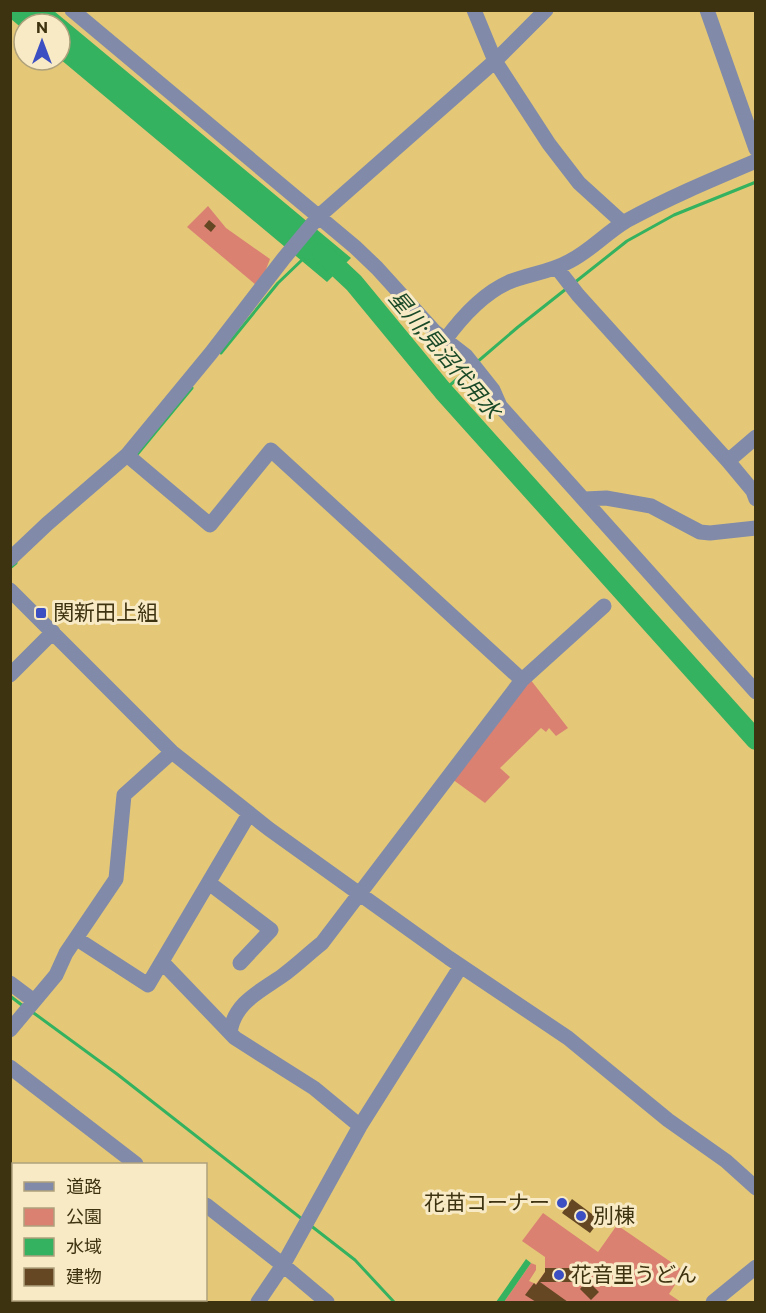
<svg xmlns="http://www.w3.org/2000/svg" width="766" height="1313" font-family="Commissioner,'Noto Sans JP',sans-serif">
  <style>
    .green { fill: #da8172 }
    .water { fill: #34b25f }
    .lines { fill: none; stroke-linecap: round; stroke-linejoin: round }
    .stream { stroke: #34b25f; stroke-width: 3 }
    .river { stroke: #34b25f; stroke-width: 20 }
    .building { fill: #654823 }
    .minor { stroke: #818ba9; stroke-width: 15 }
    .poi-dot { fill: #3b4fc2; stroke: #f8eac4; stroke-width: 2 }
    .labels { text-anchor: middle; stroke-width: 6; stroke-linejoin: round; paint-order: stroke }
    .poi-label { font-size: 21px; fill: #3e3311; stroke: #f8eac4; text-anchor: start }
    .water-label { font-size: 22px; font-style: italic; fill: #194927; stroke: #f8eac4 }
  </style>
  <rect width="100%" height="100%" fill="#e4c878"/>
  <!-- green -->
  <path class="green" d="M208,206l18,22 44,31 -5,13 -9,13 -69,-58z
    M530,679l38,49 -12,8 -7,-8 -3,4 -5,-4 -41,40 10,9 -25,26 -33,-24z
    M543,1213l55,39 19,-27 67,46 -15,23 12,8h-177l27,-39 5,2v5l-7,11 7,3 9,-12v-15l-23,-16z"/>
  <!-- water -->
  <path class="water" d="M10,11h44l297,247 -24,24 -267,-223v-35h-36v6l-13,-11z
    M526,1259l5,4 -27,39h-8z"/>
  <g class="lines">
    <!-- stream -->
    <path class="stream" d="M574,283l53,-42 47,-26 82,-33
      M221,353l57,-70 25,-24
      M476,363l42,-36 48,-38
      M443,391l26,-22
      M135,457l57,-69
      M10,568l6,-5
      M10,996l13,10
      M31,1011l86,63 185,145
      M310,1225l45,35 39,42"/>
    <!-- river -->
    <path class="river" d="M322,253l32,30 89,108 313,349"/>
  </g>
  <!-- building -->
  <path class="building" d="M209,220l7,6 -5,6 -7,-6z
    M572,1199l28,21 -10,13 -28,-20z
    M545,1268h31v14h-36l28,20h-32l-11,-7 9,-12 2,2 9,-13z
    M587,1280l12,12 -8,8 -11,-11z"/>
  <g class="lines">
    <!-- minor -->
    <path class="minor" d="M72,10l283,237 22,21 58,64 31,24 27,34 7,16 256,286
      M474,10l21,51 54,83 30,39 44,40
      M707,10l49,139
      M557,268l21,27 150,166 25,30 3,8
      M445,340c16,-22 39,-47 64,-58 20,-8 42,-10 61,-21 20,-10 36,-28 56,-40 42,-23 85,-41 130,-60
      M127,455l83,70 61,-75 251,230 -200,263c-14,11 -26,23 -40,33 -23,16 -48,27 -52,57
      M728,461l28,-24
      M585,499l21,-1 45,8 49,26 10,1 46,-5
      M10,559l37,-35 80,-69 84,-102 73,-95 35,-42 176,-155 51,-51
      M10,590l162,162 97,77 180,129 119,80 100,82 58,41 30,27
      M10,675l43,-43
      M522,680l82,-74
      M209,883l62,47 -31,33
      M77,939l71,46 101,-171
      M162,962l73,76 79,50 46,38
      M10,983l24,18
      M10,1030l46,-55 10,-22 50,-74 8,-84 48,-43
      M10,1067l126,97
      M206,1205l77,60 44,37
      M10,1224l4,2
      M86,1300l2,2
      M258,1302l25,-37 77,-139 101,-160
      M713,1302l43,-35"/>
  </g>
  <!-- markers -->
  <g class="poi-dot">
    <rect x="35" y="607" width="12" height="12" rx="3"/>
    <circle cx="562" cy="1203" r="6"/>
    <circle cx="581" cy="1216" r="6"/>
    <circle cx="559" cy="1275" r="6"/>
  </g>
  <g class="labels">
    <!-- poi labels -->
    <g class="poi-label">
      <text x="53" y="620">関新田上組</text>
      <text x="550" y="1210" text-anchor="end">花苗コーナー</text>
      <text x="593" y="1223">別棟</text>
      <text x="571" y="1282">花音里うどん</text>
    </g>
    <!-- water labels -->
    <g class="water-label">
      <text transform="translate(445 354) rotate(50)" y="8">星川;見沼代用水</text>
    </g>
  </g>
  <!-- border -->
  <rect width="766" height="1313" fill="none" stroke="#3e3311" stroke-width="24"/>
  <!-- legend -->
  <rect x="12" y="1163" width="195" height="138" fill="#f8eac4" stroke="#aea17c" stroke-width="1.5"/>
  <rect x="24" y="1182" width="30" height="9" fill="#818ba9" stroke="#aea17c" stroke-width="1.5"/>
  <text x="66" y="1193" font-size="18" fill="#3e3311">道路</text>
  <rect x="24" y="1208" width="30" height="18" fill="#da8172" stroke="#aea17c" stroke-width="1.5"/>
  <text x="66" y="1223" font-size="18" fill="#3e3311">公園</text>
  <rect x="24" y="1238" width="30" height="18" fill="#34b25f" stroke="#aea17c" stroke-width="1.5"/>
  <text x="66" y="1253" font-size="18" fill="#3e3311">水域</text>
  <rect x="24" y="1268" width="30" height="18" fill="#654823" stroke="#aea17c" stroke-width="1.5"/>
  <text x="66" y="1283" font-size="18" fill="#3e3311">建物</text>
  <!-- north arrow -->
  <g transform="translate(42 42)"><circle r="28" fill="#f8eac4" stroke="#aea17c" stroke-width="1.5"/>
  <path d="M0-4.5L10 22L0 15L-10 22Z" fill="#3b4fc2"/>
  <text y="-9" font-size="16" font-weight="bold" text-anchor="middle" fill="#3e3311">N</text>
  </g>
</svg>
